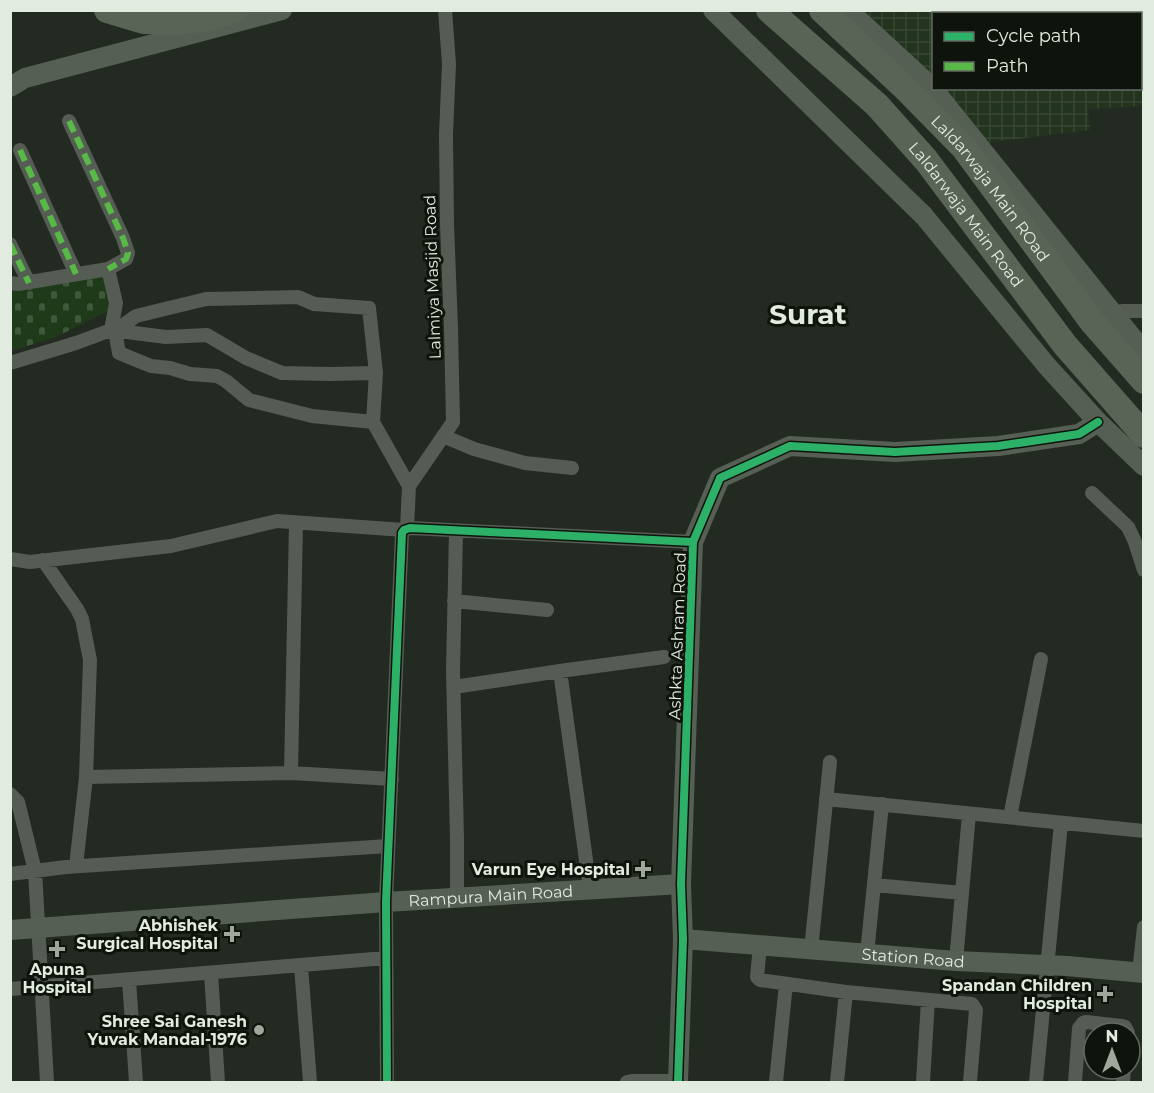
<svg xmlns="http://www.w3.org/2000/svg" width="1154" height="1093" font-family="Montserrat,sans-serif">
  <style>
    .industrial { fill: url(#industrial-grid); fill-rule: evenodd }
    .cemetery { fill: url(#cemetery-stones) }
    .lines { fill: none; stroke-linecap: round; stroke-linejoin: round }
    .street { stroke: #555c53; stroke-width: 14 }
    .secondary { stroke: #565f54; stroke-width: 20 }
    .highway { stroke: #596356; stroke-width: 26 }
    .quiet { stroke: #58b947; stroke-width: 6; stroke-dasharray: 12 6; stroke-linecap: butt }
    .cycleway-casing { stroke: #0e140c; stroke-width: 11 }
    .cycleway { stroke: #2db169; stroke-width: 8 }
    .poi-dot { fill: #9fa79d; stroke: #0e140c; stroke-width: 2 }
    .labels { text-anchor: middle; stroke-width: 6; stroke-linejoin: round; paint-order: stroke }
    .street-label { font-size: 16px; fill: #e2ebe0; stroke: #0e140c }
    .poi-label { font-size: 16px; font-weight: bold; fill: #e2ebe0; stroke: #0e140c; text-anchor: end }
    .town-label { font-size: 28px; font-weight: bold; fill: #e2ebe0; stroke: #0e140c }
  </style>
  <defs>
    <pattern id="industrial-grid" width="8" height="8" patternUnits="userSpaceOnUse" patternTransform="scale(1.5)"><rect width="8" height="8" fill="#22331e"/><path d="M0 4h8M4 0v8" fill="none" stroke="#374734"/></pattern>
    <pattern id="cemetery-stones" width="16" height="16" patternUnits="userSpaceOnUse" patternTransform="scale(1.5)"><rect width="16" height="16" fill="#1f3a19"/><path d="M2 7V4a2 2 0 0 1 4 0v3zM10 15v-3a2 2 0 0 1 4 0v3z" fill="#3f573a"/></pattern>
  </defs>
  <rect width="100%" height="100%" fill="#232a21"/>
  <!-- industrial -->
  <path class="industrial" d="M852,11h291v95l-55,3 2,21 -108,13zM934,14h206v74h-206z"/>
  <!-- cemetery -->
  <path class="cemetery" d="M105,272l7,37 -56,28 -45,14v-65z"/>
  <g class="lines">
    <!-- street -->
    <path class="street" d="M69,121l54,117 5,15 -2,6 -18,10
      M20,150l56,124
      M10,244l19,39
      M10,283l8,1 90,-15 8,34 -5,27
      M1107,317l15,-6h22
      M10,363l66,-20 35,-13 55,7 41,-2 39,23 36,15 48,1 46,-1
      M373,422l-61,-6 -63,-16 -23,-19 -9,-5 -27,-2 -20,-6 -19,-2 -32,-13 -4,-22 21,-15 70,-17 92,-2 16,7 55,4 7,65 -3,49 36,64
      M443,436l31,13 51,14 47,5
      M1092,493l36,34 7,15 9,28
      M407,529l2,-43 44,-64 -2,-94 -4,-104 -1,-90 3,-70 -4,-54
      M456,531l-3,140 4,167v59
      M10,559l20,3 141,-16 106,-25 127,9
      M43,560l34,49 5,10 8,41 -4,117 -10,89
      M454,601l93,9
      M560,671l30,218
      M454,687l106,-16 104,-14
      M291,773l5,-250
      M86,777l205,-4 101,6
      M10,794l8,8 17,69 12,211
      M826,799l318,32
      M1010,817l31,-158
      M10,874l56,-7 322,-21
      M874,885l88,8
      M760,945l-3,32 3,3 86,12 126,12 4,6 -6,72
      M811,950l19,-188
      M867,954l15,-150
      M956,961l13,-147
      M301,966l9,116
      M1139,972l5,-45
      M211,973l7,109
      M129,980l7,102
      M10,989l376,-31
      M387,1082l-1,-180 16,-369 2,-3 6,-2 283,14
      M627,1082l5,-1h46
      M776,1082l10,-98
      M837,1082l9,-90
      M923,1082l5,-82
      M1036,1082l25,-259
      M1075,1082l4,-54 4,-5 3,-1 36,4 3,1 3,6
      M1123,1082l1,-13"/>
    <!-- secondary -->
    <g class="secondary">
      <path d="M713,10l211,206 123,150 51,56 46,44"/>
      <path d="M848,10l74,68 16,17 206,257"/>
      <path d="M10,87l15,-9 257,-68"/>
      <path id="s1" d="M10,930l376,-28 295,-18"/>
      <path id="s2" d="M683,939l273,22 111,5 77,7"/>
      <path d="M678,1082l5,-143 -2,-55 12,-342 27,-64 70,-32 105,6 103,-6 81,-12 19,-12"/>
    </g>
    <!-- highway -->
    <g class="highway">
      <path d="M107,10l37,11 32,1 28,-3 31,-9"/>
      <path id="s3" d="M769,10l108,95 49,55 139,185 79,90"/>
      <path id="s4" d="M822,10l82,77 60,61 129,175 51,58"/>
    </g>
    <!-- quiet -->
    <path class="quiet" d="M69,121l54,117 5,15 -2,6 -18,10
      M20,150l56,124
      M10,244l19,39"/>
    <defs>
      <path id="cycleway" d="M387,1082l-1,-180 16,-369 2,-3 6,-2 283,14
        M678,1082l5,-143 -2,-55 12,-342 27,-64 70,-32 105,6 103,-6 81,-12 19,-12"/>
    </defs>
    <!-- cycleway casing -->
    <use href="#cycleway" class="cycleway-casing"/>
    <!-- cycleway -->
    <use href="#cycleway" class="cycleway"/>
  </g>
  <!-- markers -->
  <g class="poi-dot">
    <path d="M640 860h6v6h6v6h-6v6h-6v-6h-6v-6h6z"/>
    <path d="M229 925h6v6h6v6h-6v6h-6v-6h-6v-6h6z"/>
    <path d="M54 940h6v6h6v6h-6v6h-6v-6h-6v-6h6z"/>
    <path d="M1102 985h6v6h6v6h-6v6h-6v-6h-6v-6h6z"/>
    <circle cx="259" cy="1030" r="6"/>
  </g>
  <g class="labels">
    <!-- street labels -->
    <g class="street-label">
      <text dy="6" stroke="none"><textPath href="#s4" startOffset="246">Laldarwaja Main ROad</textPath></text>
      <text dy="6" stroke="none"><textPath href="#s3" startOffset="285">Laldarwaja Main Road</textPath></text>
      <text transform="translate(432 277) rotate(-92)" y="6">Lalmiya Masjid Road</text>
      <text transform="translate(677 636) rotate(-88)" y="6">Ashkta Ashram Road</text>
      <text dy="6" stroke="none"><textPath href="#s1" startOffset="482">Rampura Main Road</textPath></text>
      <text dy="6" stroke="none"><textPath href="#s2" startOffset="231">Station Road</textPath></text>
    </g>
    <!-- poi labels -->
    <g class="poi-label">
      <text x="630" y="875">Varun Eye Hospital</text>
      <text x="218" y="931">Abhishek<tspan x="218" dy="18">Surgical Hospital</tspan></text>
      <text x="57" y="975" text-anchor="middle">Apuna<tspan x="57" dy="18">Hospital</tspan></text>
      <text x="1092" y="991">Spandan Children<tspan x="1092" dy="18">Hospital</tspan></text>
      <text x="247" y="1027">Shree Sai Ganesh<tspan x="247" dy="18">Yuvak Mandal-1976</tspan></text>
    </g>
    <!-- town labels -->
    <g class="town-label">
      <text x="808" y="324">Surat</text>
    </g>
  </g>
  <!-- border -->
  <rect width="1154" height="1093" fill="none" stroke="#e2ebe0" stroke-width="24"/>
  <!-- legend -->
  <rect x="932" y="12" width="210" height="78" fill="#0e140c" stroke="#636a61" stroke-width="1.5"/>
  <rect x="944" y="32" width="30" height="9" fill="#2db169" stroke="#636a61" stroke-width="1.5"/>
  <text x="986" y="42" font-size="18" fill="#e2ebe0">Cycle path</text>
  <rect x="944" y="62" width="30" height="9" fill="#58b947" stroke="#636a61" stroke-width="1.5"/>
  <text x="986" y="72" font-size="18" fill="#e2ebe0">Path</text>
  <!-- north arrow -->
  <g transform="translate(1112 1051)"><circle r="28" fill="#0e140c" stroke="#636a61" stroke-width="1.5"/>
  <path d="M0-4.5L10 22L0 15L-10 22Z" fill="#9fa79d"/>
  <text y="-9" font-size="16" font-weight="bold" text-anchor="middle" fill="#e2ebe0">N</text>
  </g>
</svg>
